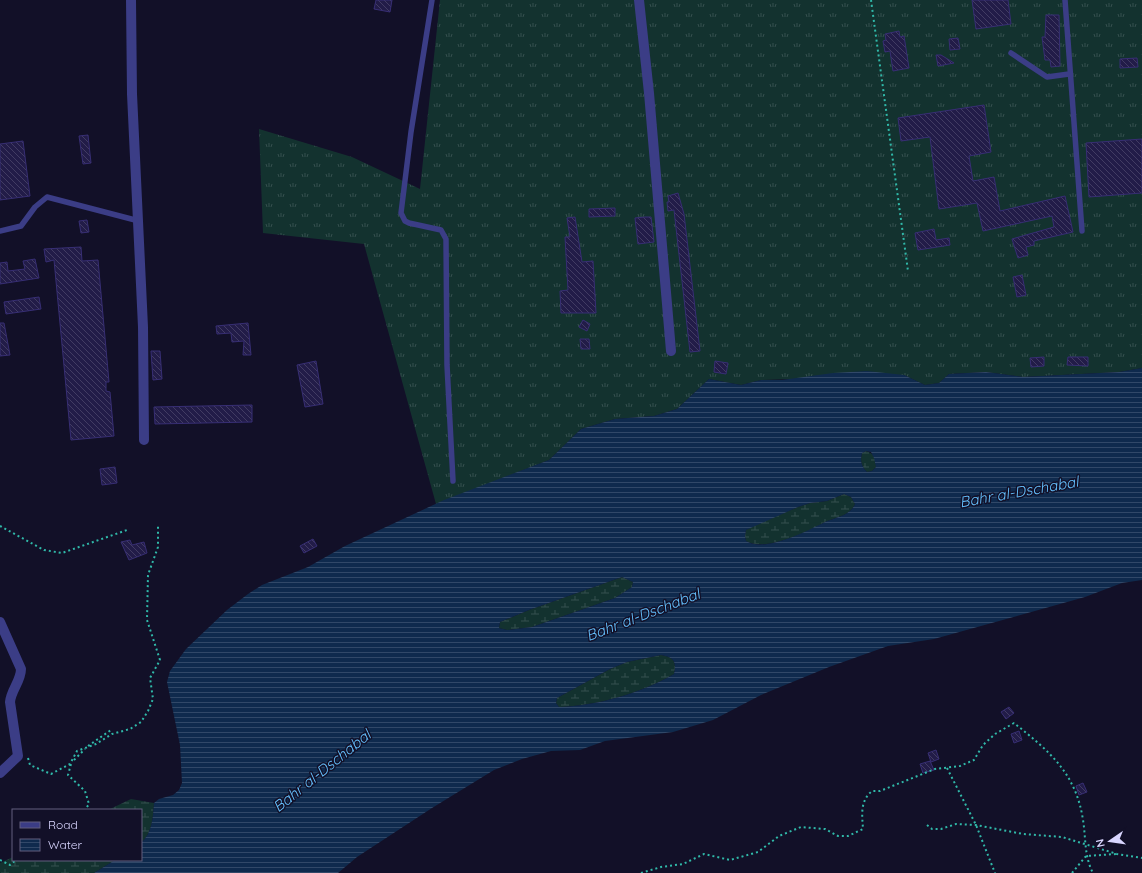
<svg xmlns="http://www.w3.org/2000/svg" width="1142" height="873" font-family="Quicksand,sans-serif">
  <style>
    .grass { fill: url(#grass-tufts) }
    .wetland { fill: url(#wetland-marsh) }
    .water { fill: url(#water-rules); fill-rule: evenodd }
    .building { fill: url(#building-back-hatch); stroke: #372e74 }
    .lines { fill: none; stroke-linecap: round; stroke-linejoin: round }
    .path { stroke: #30b9a9; stroke-width: 2; stroke-dasharray: 2 3; stroke-linecap: butt }
    .lane { stroke: #3b3d86; stroke-width: 5.5 }
    .street { stroke: #3b3d86; stroke-width: 10 }
    .labels { text-anchor: middle; stroke-width: 3; stroke-linejoin: round; paint-order: stroke }
    .water-label { font-size: 15px; font-style: italic; fill: #65c1fe; stroke: #121028 }
  </style>
  <defs>
    <pattern id="grass-tufts" width="24" height="20" patternUnits="userSpaceOnUse"><rect width="24" height="20" fill="#13322f"/><path d="M3 7l-1-3M5 7V3M7 7l1-3M15 17l-1-3M17 17v-4M19 17l1-3" fill="none" stroke="#354f4e"/></pattern>
    <pattern id="wetland-marsh" width="20" height="14" patternUnits="userSpaceOnUse"><rect width="20" height="14" fill="#13322f"/><path d="M1 5h8M5 5V1M11 12h8M15 12V8" fill="none" stroke="#354f4e"/></pattern>
    <pattern id="water-rules" width="6" height="5" patternUnits="userSpaceOnUse"><rect width="6" height="5" fill="#0f2a4d"/><path d="M0 2.5h6" fill="none" stroke="#314868"/></pattern>
    <pattern id="building-back-hatch" width="6" height="6" patternUnits="userSpaceOnUse"><rect width="6" height="6" fill="#221c48"/><path d="M-1 5l2 2M0 0l6 6M5-1l2 2" fill="none" stroke="#423c63"/></pattern>
  </defs>
  <rect width="100%" height="100%" fill="#121028"/>
  <!-- grass -->
  <path class="grass" d="M440,0h702v368l-23,4 -96,5 -37,-5 -37,2 -10,9 -14,2 -21,-10 -143,5 -20,5 -32,-6 -32,30 -23,7 -39,3 -34,10 -32,31 -113,44 -72,-260 -101,-11 -4,-104 93,28 68,32z"/>
  <!-- wetland -->
  <path class="wetland" d="M866,451c8,2 10,8 10,16l-4,4 -5,1c-6,-6 -7,-11 -5,-19z
    M844,494l7,3 4,7c-5,12 -19,13 -30,18 -18,10 -59,30 -79,19l-1,-5 1,-6 7,-4 45,-19 12,-4 17,-2z
    M622,577l11,5 -1,5 -17,11 -83,29 -25,3 -8,-2 1,-6 29,-12z
    M661,655c12,2 16,6 13,19 -32,19 -78,32 -115,33l-3,-4 1,-5 53,-29 17,-7z
    M131,799l23,4c-1,15 -2,30 -13,40v-33h-33z
    M13,857v3h102l-21,13h-94v-10z"/>
  <!-- water -->
  <path class="water" d="M1142,368v212l-20,3 -37,14 -151,42 -46,7 -59,21 -68,28 -48,25 -40,12 -68,9 -25,9 -29,1 -29,8 -28,11 -62,38 -75,49 -19,16h-244l21,-13h26v-17c11,-10 12,-25 13,-40l5,-4 14,-4 6,-5 3,-7 -2,-38 -13,-63 3,-11 16,-22 41,-39 21,-16 14,-9 46,-18 37,-21 99,-46 105,-40 32,-31 34,-10 39,-3 23,-7 32,-30 32,6 20,-5h21l51,-7 34,-2 37,4 21,10 14,-2 10,-9 37,-2 37,5 96,-5zM866,451l5,1 3,6 2,9 -4,4 -5,1c-6,-6 -7,-11 -5,-19zM844,494l7,3 4,7c-5,12 -19,13 -30,18 -18,9 -60,31 -79,19l-1,-5 1,-6 52,-23 12,-4 17,-2zM622,577l11,5 -1,5 -17,11 -83,29 -25,3 -8,-2 1,-6 29,-12zM661,655c12,2 16,6 13,19 -32,19 -78,32 -115,33l-3,-4 1,-5 53,-29 17,-7z"/>
  <!-- building -->
  <path class="building" d="M376,0h16l-2,12 -16,-3z
    M972,0h36l3,24 -35,5z
    M1046,15h13l1,51 -9,1 -1,-7h-5l-3,-23h3z
    M899,31l1,6 4,-1 5,32 -16,3 -3,-20 -5,1 -2,-11 3,-1 -1,-6z
    M958,38l2,11 -10,1 -1,-11z
    M936,55h5l13,8 -16,3z
    M1137,58l1,9 -18,1v-9z
    M984,105l7,47 -22,4 4,25 21,-4 6,34 65,-15 8,36 -39,9v4l-8,2 2,8 -10,3 -6,-19 42,-12 -2,-11 -69,15 -6,-28 -38,6 -9,-72 -29,4 -3,-23z
    M88,135l3,28 -8,1 -4,-28z
    M1142,139v54l-53,4 -3,-54z
    M23,141l7,55 -30,4v-56z
    M678,193l6,21 16,137 -10,1 -16,-142 -6,1 -1,-9h2l-1,-6z
    M615,208v8l-26,1v-8z
    M575,217l7,45 11,-1 3,52h-35l-1,-22 8,-1 -3,-53h5l-3,-19z
    M645,217h6l3,25 -16,2 -3,-26z
    M87,220l2,12 -8,1 -2,-12z
    M934,229l2,11 13,-2 1,7 -32,5 -3,-17z
    M81,247l1,14 16,-1 11,122h-3v9l4,1 4,44 -43,4 -17,-180 -8,2 -2,-13z
    M35,259l4,19 -39,6v-21l7,-1 1,9 17,-2 -2,-8z
    M1022,275l4,20 -9,2 -4,-20z
    M39,297l2,12 -35,5 -2,-12z
    M583,320l7,4 -3,7 -8,-4z
    M0,323h4l6,32 -10,1z
    M248,323l3,32h-8l1,-14 -12,1 -1,-9 -14,1 -1,-8z
    M580,339h9l1,10h-9z
    M151,351h9l2,28 -9,1z
    M1044,357v9l-13,1 -1,-9z
    M1068,357h20v9l-21,-1z
    M316,361l7,43 -18,3 -8,-42z
    M715,361l13,2 -2,11 -12,-2z
    M252,405v17l-97,2 -1,-17z
    M115,467l2,16 -15,2 -2,-16z
    M313,539l4,7 -13,7 -4,-7z
    M130,540l2,5 12,-3 3,11 -18,7 -8,-18z
    M1009,707l5,6 -8,6 -5,-7z
    M1019,731l3,9 -8,3 -3,-9z
    M936,750l3,9 -8,3 -3,-9z
    M930,761l4,9 -11,3 -3,-9z
    M1083,783l4,9 -8,3 -3,-9z"/>
  <g class="lines">
    <!-- path -->
    <path class="path" d="M871,0l37,271
      M0,526l44,24 18,3 65,-23
      M88,746l23,-16
      M28,758l2,7 21,9 19,-10 7,-13 19,-7 16,-10 18,-5 11,-7 7,-11 5,-12 -3,-21 10,-18 -13,-40 1,-45 10,-28v-22
      M74,760l11,-11
      M71,764l-3,11 17,16 4,13 -4,6
      M947,768l29,57 19,48
      M927,825l5,4h9l15,-5 20,1 47,9 39,3 55,17 25,4
      M0,860l10,5 6,-5
      M641,873l20,-6 22,-3 21,-10 26,6 28,-8 21,-16 22,-9 24,2 13,7h10l15,-7c-1,-15 -3,-28 9,-38h8l55,-22 25,-3 14,-6 9,-15 12,-11 19,-11c35,28 62,50 69,97 3,18 1,36 10,53
      M1072,873l14,-17 30,-2"/>
    <!-- lane -->
    <path class="lane" d="M432,0l-21,132 -10,81 4,8 4,2 32,7 5,9 1,126 6,116
      M1065,0l17,231
      M1011,53l36,24 22,-3
      M0,231l21,-5 14,-19 12,-10 92,24"/>
    <!-- street -->
    <path class="street" d="M131,0l1,94 11,233 1,113
      M639,0l10,93 22,258
      M0,622l21,47c0,12 -10,21 -11,33l8,54 -18,17"/>
  </g>
  <g class="labels">
    <!-- water labels -->
    <g class="water-label">
      <text transform="translate(1019 492) rotate(-10)" y="5">Bahr al-Dschabal</text>
      <text transform="translate(643 615) rotate(-21)" y="5">Bahr al-Dschabal</text>
      <text transform="translate(322 771) rotate(-39)" y="5">Bahr al-Dschabal</text>
    </g>
  </g>
  <!-- legend -->
  <rect x="12" y="809" width="130" height="52" fill="#121028" stroke="#625f7e"/>
  <rect x="20" y="822" width="20" height="6" fill="#3b3d86" stroke="#625f7e"/>
  <text x="48" y="829" font-size="12" fill="#d9d6ff">Road</text>
  <rect x="20" y="839" width="20" height="12" fill="url(#water-rules)" stroke="#625f7e"/>
  <text x="48" y="849" font-size="12" fill="#d9d6ff">Water</text>
  <!-- north arrow -->
  <g transform="translate(1110 841) rotate(257)" stroke="#121028" stroke-width="3" paint-order="stroke">
  <path d="M0-3L7 15L0 10L-7 15Z" fill="#d9d6ff"/>
  <text y="-6" font-size="11" font-weight="bold" text-anchor="middle" fill="#d9d6ff">N</text>
  </g>
</svg>
